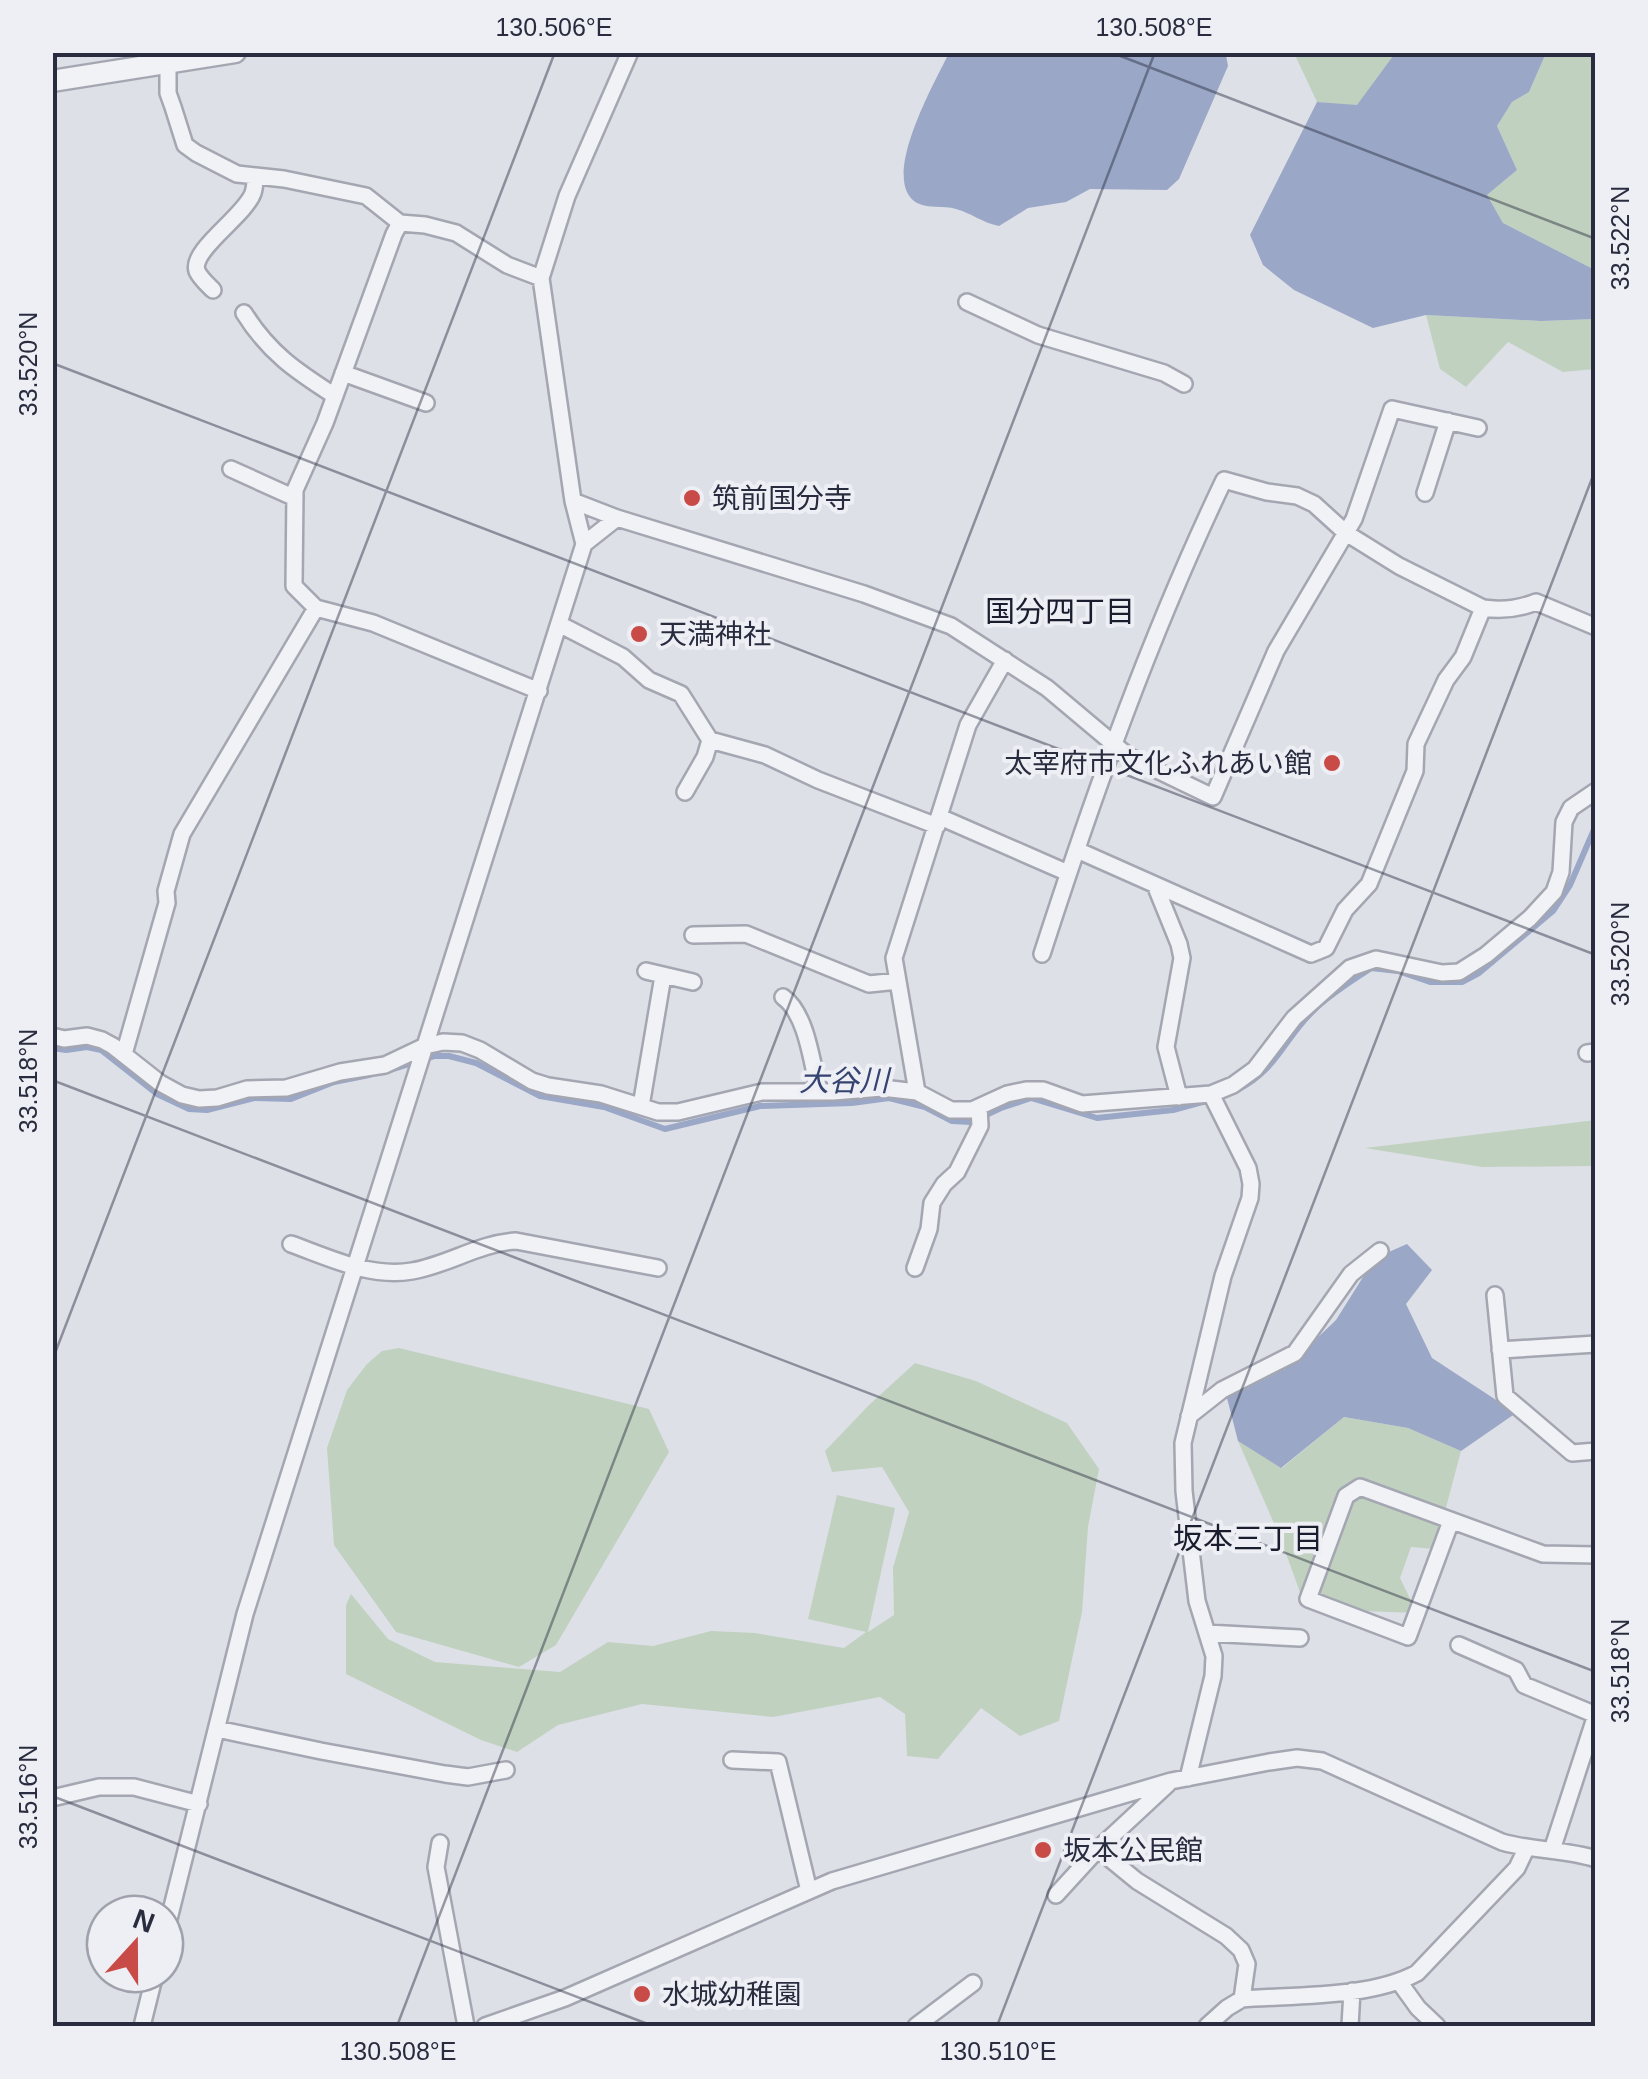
<svg xmlns="http://www.w3.org/2000/svg" width="1648" height="2079" font-family="Helvetica,'Noto Sans JP',sans-serif">
  <style>
    .green { fill: #c1d1c0 }
    .water { fill: #9aa7c6 }
    .lines { fill: none; stroke-linecap: round; stroke-linejoin: round }
    .stream { stroke: #9aa7c6; stroke-width: 6 }
    .minor-casing { stroke: #a4a6b1; stroke-width: 20 }
    .tertiary-casing { stroke: #a4a6b1; stroke-width: 25 }
    .minor { stroke: #f1f2f6; stroke-width: 15 }
    .tertiary { stroke: #f1f2f6; stroke-width: 20 }
    .ticks { fill: none; stroke: #282c3e; stroke-width: 2.5; stroke-opacity: 0.45 }
    .poi-dot { fill: #c94b47; stroke: #eeeff5; stroke-width: 4 }
    .labels { text-anchor: middle; stroke-width: 8; stroke-linejoin: round; paint-order: stroke }
    .poi-label { font-size: 28px; fill: #282c3e; stroke: #eeeff5; text-anchor: start }
    .neighbourhood-label { font-size: 30px; fill: #1a1d2e; stroke: #eeeff5 }
    .water-label { font-size: 30px; font-style: italic; fill: #344370; stroke: #eeeff5 }
    .neatline { fill: none; stroke: #282c3e; stroke-width: 4 }
    .ticks-label { font-size: 25px; text-anchor: middle; fill: #282c3e }
  </style>
  <rect width="100%" height="100%" fill="#dee0e7"/>
  <!-- green -->
  <path class="green" d="M1294,53h102l-39,53 -40,-4z
    M1546,53h49v217l-92,-47 -16,-28 30,-25 -20,-44 15,-24 17,-10z
    M1426,315l115,6 54,-2v50l-32,3 -55,-30 -42,45 -26,-18z
    M1595,1120v46l-113,1 -117,-19z
    M399,1348l250,61 20,43 -113,193 -37,22 -123,-35 -62,-87 -7,-97 20,-58 20,-26 15,-13z
    M915,1363l61,18 91,42 32,46 -11,58 -6,85 -23,109 -39,15 -39,-28 -43,51 -31,-3 -2,-42 -25,-17 -107,20 -131,-13 -84,21 -41,27 -36,-12 -135,-66v-69l5,-11 37,45 47,23 125,10 48,-30 45,4 58,-15 44,2 89,15 22,-16 -58,-13 29,-124 58,13 -27,124 26,-17 -1,-47 16,-56 -27,-45 -50,5 -7,-21 44,-46z
    M1344,1417l64,11 53,23 -26,98 -24,-2 -11,31 17,35 -111,-4 -26,-72 -42,-96 44,27z"/>
  <!-- water -->
  <path class="water" d="M1220,52l6,3 2,11 -49,113 -12,11 -77,-1 -24,13 -38,6 -29,18c-16,-3 -28,-13 -43,-17 -13,-4 -27,0 -39,-6 -39,-22 19,-123 32,-150z
    M1396,52l150,1 -17,39 -17,10 -15,24 20,44 -30,25 16,28 92,47v49l-54,2 -115,-6 -53,13 -79,-38 -31,-25 -13,-30 67,-133 40,3z
    M1407,1244l25,26 -26,34 26,54 84,55 -55,38 -53,-23 -64,-11 -63,51 -43,-27 -11,-43 58,-29 51,-49 39,-62z"/>
  <g class="lines">
    <!-- stream -->
    <path class="stream" d="M52,1048l14,2 21,-3 14,3 56,44 32,15 18,1 47,-12 37,1 43,-17 35,-7
      M387,1071l48,-15h14l27,7 64,33 64,11 61,22 95,-23 92,-3 37,-5 36,9 27,14 19,1 30,-14 30,-10 66,20 76,-8 33,-9
      M1237,1090c40,-20 46,-50 76,-79 17,-17 39,-30 58,-43l27,3 32,11h32l17,-9 74,-62 17,-26 26,-60"/>
    <defs>
      <path id="minor" d="M168,64v29l5,14 12,38 11,8 41,21 47,5 82,17 34,27 25,2 31,8 51,32 34,13
        M400,223l-6,11 -69,189 -30,67 -1,96 22,22 57,15 166,68
        M213,290c-5,-5 -13,-12 -16,-19 -7,-21 48,-55 56,-78 2,-6 2,-10 2,-16
        M967,302l71,33 126,38 20,11
        M244,313c25,40 52,58 91,83
        M343,373l83,30
        M231,469l64,29
        M1425,493l23,-72
        M573,501l44,17 247,76 87,32 96,62 81,68 85,41 63,-146 78,-132 38,-110 86,19
        M584,544l33,-26
        M559,624l64,33 26,23 32,14 29,46
        M685,792l20,-35 5,-17 55,15 53,25 119,46
        M940,817l128,56
        M1077,850l234,104 15,-6 19,-38 24,-26 46,-113 1,-27 30,-64 17,-23 20,-49
        M1155,885l24,59 3,14 -16,89 13,50
        M693,935l53,-1 123,50 29,-3
        M1042,954c52,-161 109,-321 182,-474l43,12 30,4 17,8 32,29 53,33 84,42c19,3 35,1 53,-6l60,25
        M646,971l47,11
        M783,997c24,17 29,67 36,95
        M52,1036l12,3 23,-3 15,4 11,6 47,37 22,12 17,4 18,-1 30,-9 39,-1 54,-16 45,-7 40,-19 18,-4 19,1 18,7 52,31 16,5 53,8 57,18h20l84,-20h71l49,-4 35,4 34,18h21l35,-16 19,-4h17l39,14 129,-10 22,-9 22,-16 39,-51 56,-50 26,-9 66,14 17,-1 27,-17 44,-37 24,-26 7,-20 3,-50 7,-14 25,-17
        M1587,1053l9,-1
        M124,1054l43,-151 -1,-12 16,-57 134,-226
        M917,1092l-23,-134 74,-233 37,-65
        M641,1106l22,-130
        M291,1244c39,14 79,34 121,27 36,-6 67,-28 104,-30l142,27
        M915,1268l14,-39 3,-26 12,-19 13,-12 23,-46 -1,-19
        M1495,1295l10,101 67,57 24,-2
        M1500,1350l96,-6
        M1189,1416l33,-26 73,-37 56,-79 29,-23
        M1451,1521l-43,116 -100,-38 38,-103 14,-9 183,67 53,1
        M1207,1633l93,5
        M1459,1645l57,25 8,15 72,30 -44,135
        M217,1729l104,22 124,23 23,3 38,-7
        M732,1760l46,2 31,129
        M1188,1778l25,-102 1,-20 -17,-55 -13,-110 -1,-48 40,-167 27,-78 1,-14 -3,-16 -37,-74
        M1168,1784l-70,65 39,32 89,55 15,14 6,14 -5,35
        M52,1798l47,-11h35l65,17
        M440,1843l-4,24 30,159
        M1056,1895l42,-46
        M165,1935l80,-321 339,-1070 -11,-43 -32,-223 26,-82 63,-144
        M1400,1983l18,25 19,18
        M142,2026l13,-52
        M485,2026l80,-28 267,-117 339,-100 98,-19 28,-4 25,3 180,81c31,9 63,7 94,17
        M916,2026l57,-43
        M1207,2026l20,-18 15,-9c53,-4 129,-1 175,-26l100,-105 9,-19
        M1350,2026l2,-35"/>
      <path id="tertiary" d="M52,81l183,-29"/>
    </defs>
    <!-- minor casing -->
    <use href="#minor" class="minor-casing"/>
    <!-- tertiary casing -->
    <use href="#tertiary" class="tertiary-casing"/>
    <!-- minor -->
    <use href="#minor" class="minor"/>
    <!-- tertiary -->
    <use href="#tertiary" class="tertiary"/>
  </g>
  <!-- ticks -->
  <path class="ticks" d="M1110,52l486,187M52,363l1544,592M52,1080l1544,592M52,1361l503,-1309M52,1796l601,230M397,2026l758,-1974M997,2026l599,-1558"/>
  <!-- markers -->
  <g class="poi-dot">
    <circle cx="692" cy="498" r="10"/>
    <circle cx="639" cy="634" r="10"/>
    <circle cx="1332" cy="763" r="10"/>
    <circle cx="1043" cy="1850" r="10"/>
    <circle cx="642" cy="1994" r="10"/>
  </g>
  <g class="labels">
    <!-- poi labels -->
    <g class="poi-label">
      <text x="712" y="508">筑前国分寺</text>
      <text x="659" y="644">天満神社</text>
      <text x="1312" y="773" text-anchor="end">太宰府市文化ふれあい館</text>
      <text x="1063" y="1860">坂本公民館</text>
      <text x="662" y="2004">水城幼稚園</text>
    </g>
    <!-- neighbourhood labels -->
    <g class="neighbourhood-label">
      <text x="1060" y="622">国分四丁目</text>
      <text x="1248" y="1549">坂本三丁目</text>
    </g>
    <!-- water labels -->
    <g class="water-label">
      <text x="844" y="1091">大谷川</text>
    </g>
  </g>
  <!-- border -->
  <rect width="1648" height="2079" fill="none" stroke="#eeeff5" stroke-width="110"/>
  <!-- north arrow -->
  <g transform="translate(135 1944) rotate(21)"><circle r="48" fill="#eeeff5" stroke="#9fa1ac" stroke-width="2.5"/>
  <path d="M0-8L18 38L0 25L-18 38Z" fill="#c94b47"/>
  <text y="-15" font-size="28" font-weight="bold" text-anchor="middle" fill="#282c3e">N</text>
  </g>
  <rect x="55" y="55" width="1538" height="1969" class="neatline"/>
  <g class="ticks-label">
    <text x="554" y="36">130.506°E</text>
    <text x="1154" y="36">130.508°E</text>
    <text transform="translate(1620 238) rotate(-90)" y="9">33.522°N</text>
    <text transform="translate(28 364) rotate(-90)" y="9">33.520°N</text>
    <text transform="translate(1620 954) rotate(-90)" y="9">33.520°N</text>
    <text transform="translate(28 1081) rotate(-90)" y="9">33.518°N</text>
    <text transform="translate(1620 1671) rotate(-90)" y="9">33.518°N</text>
    <text transform="translate(28 1797) rotate(-90)" y="9">33.516°N</text>
    <text x="398" y="2060">130.508°E</text>
    <text x="998" y="2060">130.510°E</text>
  </g>
</svg>
